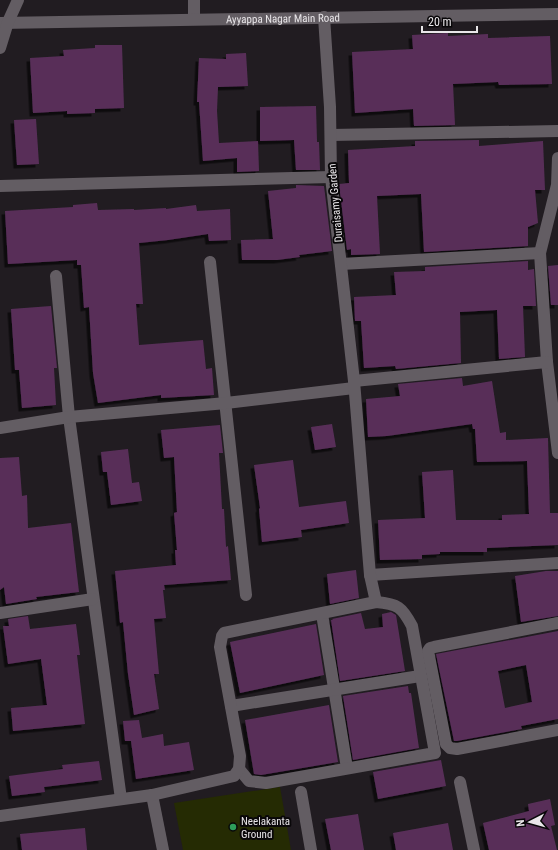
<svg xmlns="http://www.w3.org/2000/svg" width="558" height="850" font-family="'Roboto Condensed',sans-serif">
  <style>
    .grass { fill: #252b03 }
    .building { fill: #582f59; fill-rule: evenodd; filter: url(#shadow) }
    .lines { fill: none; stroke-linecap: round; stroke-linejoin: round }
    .street { stroke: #635d63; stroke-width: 12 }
    .leisure-dot { fill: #2e9e5b; stroke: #090709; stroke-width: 1.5 }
    .labels { text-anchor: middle; stroke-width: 4; stroke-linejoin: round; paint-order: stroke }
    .street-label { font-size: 11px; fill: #e9e6e9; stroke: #090709 }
    .poi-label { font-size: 11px; fill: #e9e6e9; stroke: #090709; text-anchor: start }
  </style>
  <defs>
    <filter id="shadow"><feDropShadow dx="-3.5" dy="3.5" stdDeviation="0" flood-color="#0009"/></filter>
  </defs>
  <rect width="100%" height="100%" fill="#211c21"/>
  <!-- grass -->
  <path class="grass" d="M280,787l11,63h-108l-9,-47z"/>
  <!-- building -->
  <path class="building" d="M448,33v3l40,-2v4l62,-2 2,48 -53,1 -1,-3 -45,2 2,41 -41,1 -1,-17 -58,4 -3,-61 61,-3 -1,-14z
    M95,45h27l2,63 -29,1v4l-28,1v-3l-34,2 -3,-55 34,-2 -1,-6 32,-2z
    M246,53l2,33 -30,1 -1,24 2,32 39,-2 1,30 -22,1v-14l-34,3 -4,-59h-2l2,-44 27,1v-5z
    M316,106l1,36h2l1,28h-24l-2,-30 -34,1v-34z
    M36,119l3,45 -22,1 -3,-45z
    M479,140v6l64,-5 2,49h-10l3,33 -10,4v19l-104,6 -3,-58 -44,2 3,58 -29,1v-6l-4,1 -8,-66 10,-1 -1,-33 67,-4v-5z
    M296,185l28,1 8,65 -33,4 1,2 -23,3h-35l-1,-20 32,-1 -5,-48 28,-3z
    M97,203l1,7 36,-1v1l32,-2v1l30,-4 1,6 33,-2 1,31 -22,1 -1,-7 -40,6 -29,3 4,61h-7l3,41 64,-5 3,29 6,-1 2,27 -53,3v-3l-63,8 -5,-30 -4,-66 -5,1 -3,-43h-4v-5l-69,4 -3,-53 68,-4v-2z
    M528,261v9l6,-1 2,37h-13l2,51 -26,2 -2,-49 -37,2 1,51 -65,6 -1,-3 -31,2 -3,-47h-6l-1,-24 42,-2 -2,-23 31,-1v-4z
    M558,265v40h-7l-3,-39z
    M51,306l6,62h-3l2,37 -34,3 -3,-38h-4l-4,-61z
    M462,378l1,8 29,-5 8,52 6,-1v8l42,-2 2,75h8v32l-71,3v4h-47v2l-18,1v4l-42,1 -2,-40 47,-2 -3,-46 31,-2 3,50h46v-5l27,-1 -2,-53 -50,1 -2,-33h-2l-1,-5 -85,12 -19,1 -2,-38 34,-3 -2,-12z
    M332,424l4,23 -21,3 -4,-23z
    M220,425l3,28h-4l3,56h2l2,38 2,-1 3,34 -67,5 1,5h-2l3,28 -12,1 5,55h-5l5,35 -25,6 -6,-41 -5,-52 -3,1 -5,-52 61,-6 -1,-15h2l-3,-37 3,-1 -3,-55 -10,1 -3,-28z
    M128,449l4,34 7,-1 3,19 -31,4 -4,-33h-4l-2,-20z
    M19,457l3,39 5,-1 1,33 43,-5 8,69 -43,5 1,2 -31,5 -2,-17 -4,3v-132z
    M293,460l6,47 47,-6 3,22 -48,7 1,7 -40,5 -3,-33 1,-1 -6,-43z
    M356,570l3,28 -29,6 -3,-30z
    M546,571h12v45l-37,6 -6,-46z
    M391,612l5,3 9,56 -65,10 -9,-61h2l-1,-1 29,-6 4,16 18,-2 -1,-13z
    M28,616l2,13 46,-5 4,31h-3l8,69 -72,7 -2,-23 36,-3 -6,-46 -33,5 -5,-38h6l-1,-7z
    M316,624l8,51 -84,18 -10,-51z
    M558,631v88l-37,7 1,3 -65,12h-3l-18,-87zM526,665l6,37 -27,6 -7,-37z
    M408,686l1,7h2l8,55 -66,12 -10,-64z
    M329,705l9,57 -77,13 -7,-1 -9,-54z
    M139,720l3,18 21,-4 1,12 25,-4 5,28 -58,9 -5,-38h-6l-2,-20z
    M441,760l5,26 -68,13 -5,-27z
    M99,761l3,19 -58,7 1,5 -33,4 -3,-20 54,-7 -1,-4z
    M550,799l5,26 -4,1 6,24h-68l-6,-27 46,-12 -1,-7z
    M358,814l6,36h-33l-6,-31z
    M448,823l5,27h-57l-3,-17z
    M85,828l2,22h-65l-2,-16z"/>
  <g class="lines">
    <!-- street -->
    <g class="street">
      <path d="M194,19v-19"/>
      <path id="s1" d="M0,23l558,-9"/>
      <path d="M0,48l8,-26 10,-22"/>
      <path d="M331,135l227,-4"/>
      <path d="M558,158l-1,27 -17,68 7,109 11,91"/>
      <path d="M0,186l331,-9"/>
      <path d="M210,262l36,333"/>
      <path d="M341,264l199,-11"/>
      <path d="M56,276l13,141 52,382"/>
      <path d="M354,381l193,-19"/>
      <path d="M0,428l69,-11 157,-14 128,-15"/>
      <path d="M370,575l188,-12"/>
      <path d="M0,613l93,-14"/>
      <path d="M322,614l25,154"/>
      <path d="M558,623l-124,24 -4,1 -2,3 18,93 4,4 7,1 101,-19"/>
      <path d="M231,706l189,-30"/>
      <path d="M239,769l10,12 17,2 169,-30 -23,-127c-10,-19 -14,-22 -36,-24"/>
      <path d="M460,782l14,68"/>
      <path d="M301,792l10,58"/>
      <path d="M152,795l11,55"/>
      <path d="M0,816l152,-21 82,-19 5,-7 1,-13 -20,-109 2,-11 2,-3 152,-31 -6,-27 -16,-194 -23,-204 -1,-70 -6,-90"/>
    </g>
  </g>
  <!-- markers -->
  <circle class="leisure-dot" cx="233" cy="827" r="4"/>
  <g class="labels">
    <!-- street labels -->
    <g class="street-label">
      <text dy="4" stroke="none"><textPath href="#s1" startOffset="283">Ayyappa Nagar Main Road</textPath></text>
      <text transform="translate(335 203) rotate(-95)" y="4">Duraisamy Garden</text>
    </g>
    <!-- poi labels -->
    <g class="poi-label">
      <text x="241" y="825">Neelakanta<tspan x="241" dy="13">Ground</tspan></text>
    </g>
  </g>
  <!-- north arrow -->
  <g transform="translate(530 822) rotate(264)" stroke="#090709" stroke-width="3" paint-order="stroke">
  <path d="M0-3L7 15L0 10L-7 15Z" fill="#e9e6e9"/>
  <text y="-6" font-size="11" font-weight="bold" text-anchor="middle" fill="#e9e6e9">N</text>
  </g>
  <!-- scale -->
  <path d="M422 26v6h55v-6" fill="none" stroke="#e9e6e9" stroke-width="2"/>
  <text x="428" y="26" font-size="12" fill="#e9e6e9" stroke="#090709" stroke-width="3" paint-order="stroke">20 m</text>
</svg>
